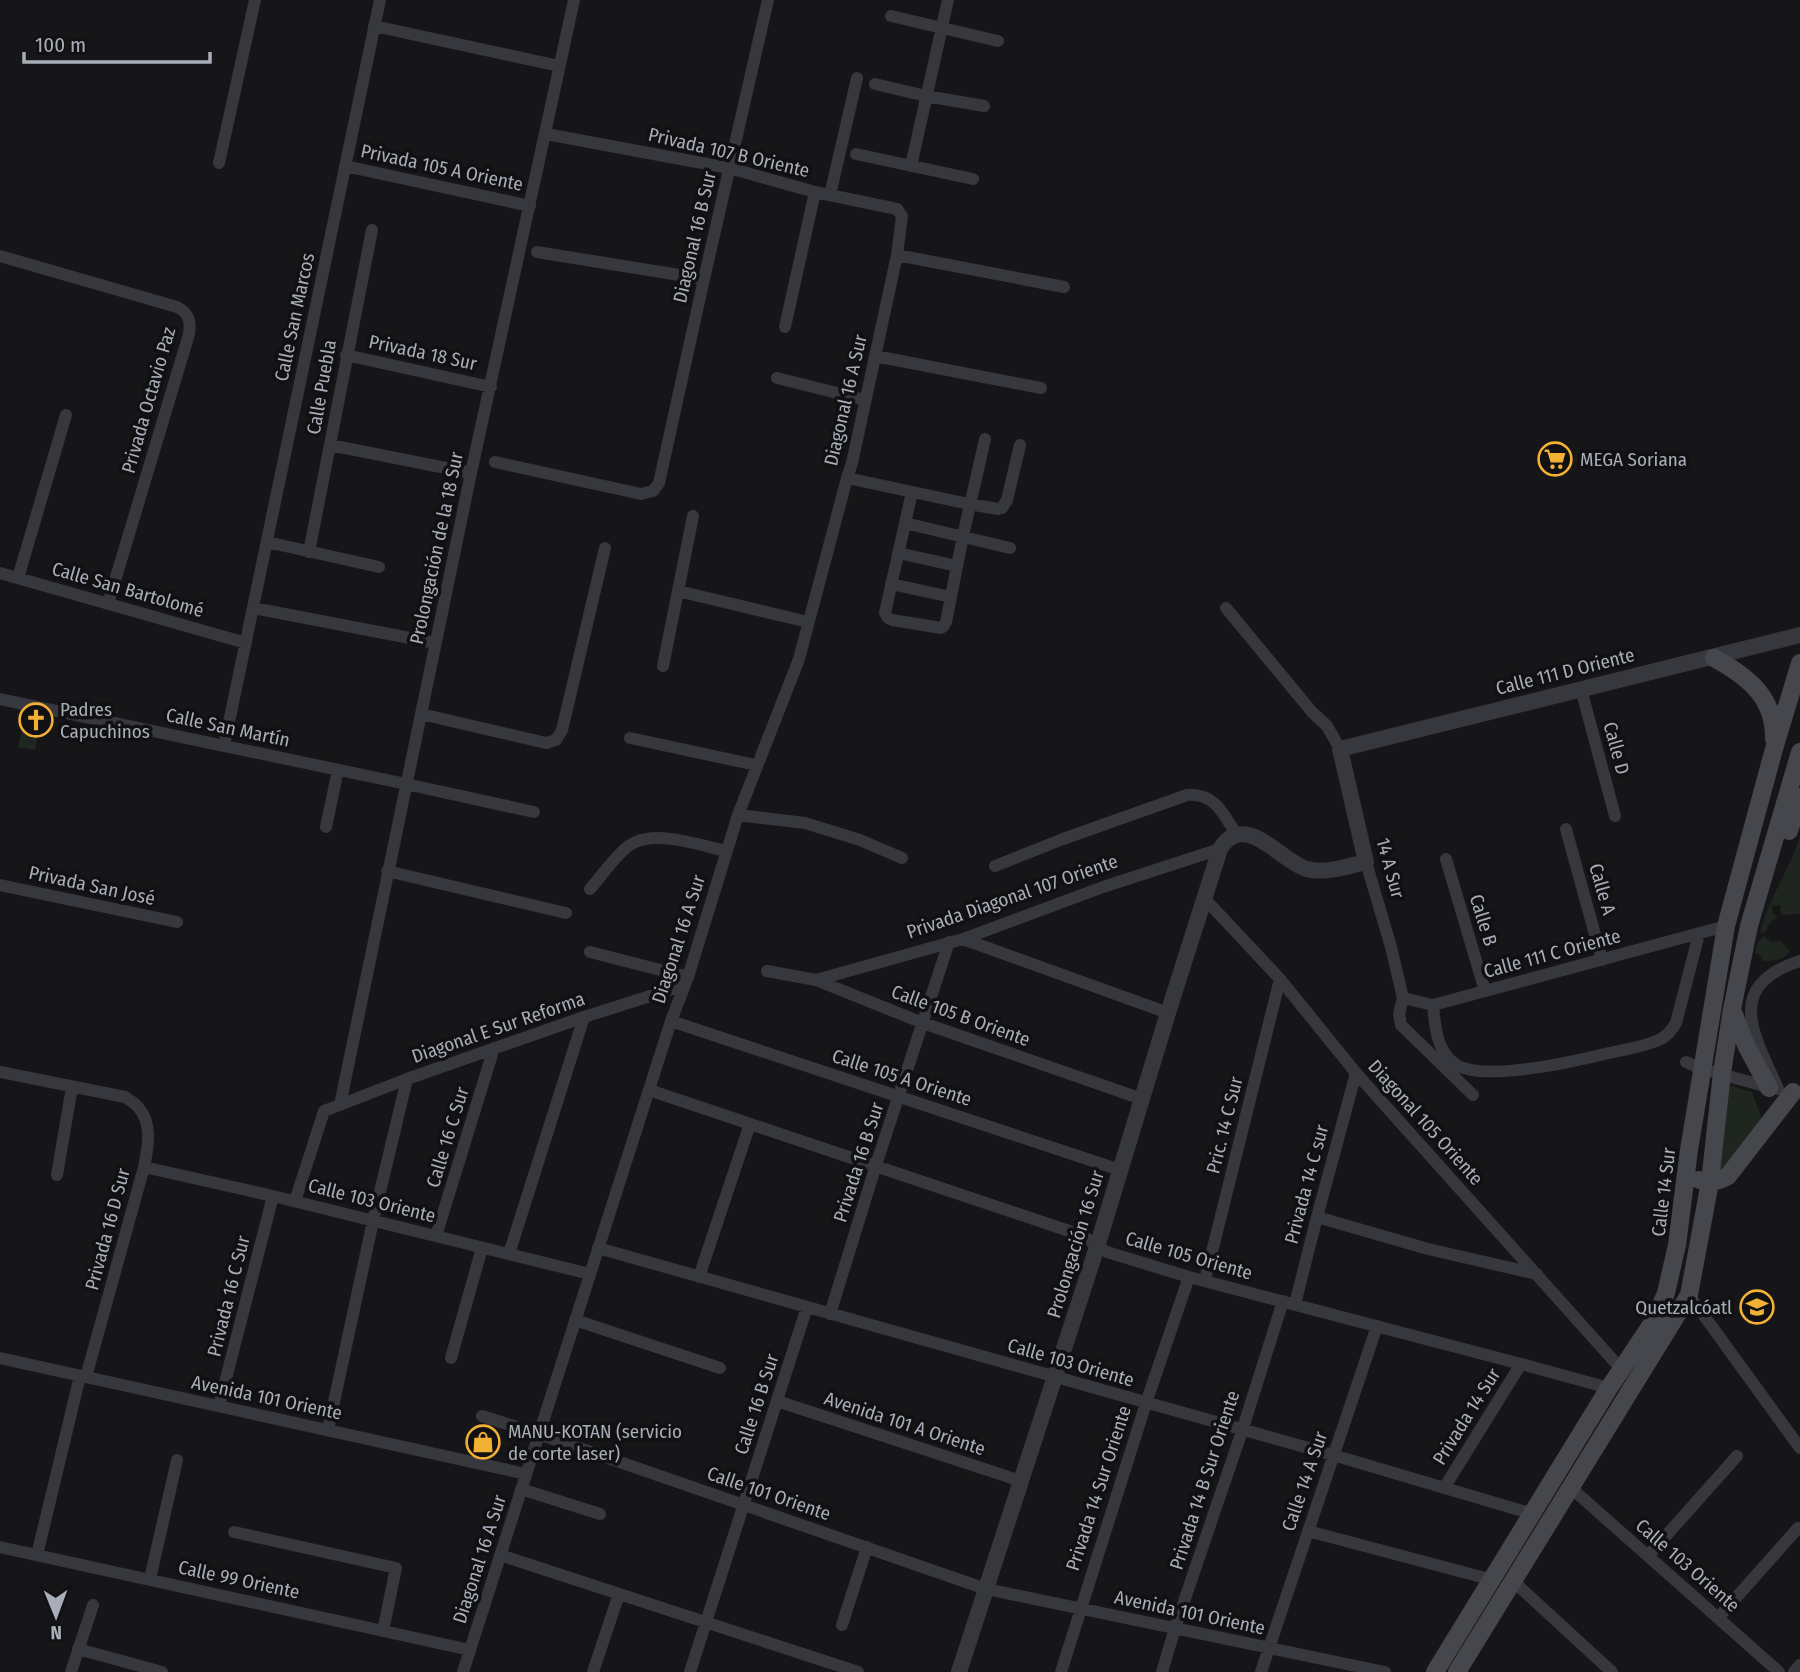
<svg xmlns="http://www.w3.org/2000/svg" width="1800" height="1672" font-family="'Fira Sans Condensed',sans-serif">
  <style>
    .green { fill: #1e261f }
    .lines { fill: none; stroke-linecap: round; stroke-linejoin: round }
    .minor { stroke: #37383d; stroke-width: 12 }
    .tertiary { stroke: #37383d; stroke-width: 16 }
    .secondary { stroke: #45474d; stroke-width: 18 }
    .labels { text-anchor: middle; stroke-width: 7; stroke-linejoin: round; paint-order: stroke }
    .street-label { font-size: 19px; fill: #a8adb8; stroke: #111113 }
    .poi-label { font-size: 19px; fill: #a8adb8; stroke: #111113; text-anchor: start }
  </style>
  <rect width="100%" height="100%" fill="#161618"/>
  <!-- green -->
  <path class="green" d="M21,704l12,3 -6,23 11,3 -3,17 -17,-3 6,-26 -7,-2z
    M1800,836v78l-17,1 -2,-1 -1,-9 -8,1 1,9h3l1,3 -7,4 -5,10 -5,1c8,-35 30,-63 40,-97z
    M1764,936l7,6 10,-1 6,8h3c-5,12 -15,11 -26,12l-5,-7 -4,-1c1,-8 3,-12 9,-17z
    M1729,1085l23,7 10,27 -44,57z"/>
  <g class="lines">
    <!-- minor -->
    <path class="minor" d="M891,16l107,25
      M374,26l185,40
      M875,84l51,12 58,10
      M856,154l117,25
      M219,163l36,-163
      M345,166l185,40
      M911,166l37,-166
      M830,195l27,-117
      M537,252l167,27
      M897,255l167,32
      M0,256l177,51c12,6 14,14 12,27l-81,270
      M785,327l30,-135
      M346,355l145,32
      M875,356l166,32
      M777,378l88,22
      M330,445l141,28
      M495,462l146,32 12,-3 6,-8 45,-204 64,-279
      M847,478l122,26 29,5 4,-1 5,-8 13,-55
      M912,492l-27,121 3,5 4,2 49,8 2,-1 3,-5 17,-86 22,-97
      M905,523l105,25
      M267,542l112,25
      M309,552l63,-322
      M898,553l59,13
      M0,573l246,70
      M18,578l48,-163
      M891,584l60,13
      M678,591l130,31
      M253,608l183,35
      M1226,608l86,104 15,14 13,23
      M663,666l30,-150
      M1581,689l34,127
      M0,699l406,85 128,28
      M421,714l125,29 10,-3 6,-10 43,-182
      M630,738l126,27
      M224,746l156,-746
      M738,815l67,8 55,17 42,18
      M326,827l12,-57
      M1566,829l36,131
      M1446,859l39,132
      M1366,862l25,85 12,51
      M995,866l68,-27 124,-44c28,-2 36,18 49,39
      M387,871l179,42
      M0,885l177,37
      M590,889c11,-12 27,-36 40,-44 24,-16 69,0 96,6
      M1205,899l75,80 76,94 266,297
      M963,939l205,74
      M590,952l98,25
      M767,971l49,9 107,43 219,76
      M816,980l147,-41 140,-52 117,-38
      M1433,1005c2,21 3,45 22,59 28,19 121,-3 154,-11 17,-4 36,-6 52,-14 7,-4 11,-9 15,-16l23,-89
      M671,1021l449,149
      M1686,1062l16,7 70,19
      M0,1072l125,25c4,3 10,6 13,10 15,16 10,41 6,60l-58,210
      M1778,1089c-23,-53 -56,-103 22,-128
      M649,1090l432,145 26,17 82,25 332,87 88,24
      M1473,1095l-72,-70 -2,-11 4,-16 30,7 293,-79
      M340,1105l131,-632 103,-473
      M144,1167l129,29 317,78
      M57,1175l15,-88
      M295,1201l29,-90 83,-32 177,-62 101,-32
      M1317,1217l111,32 109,25
      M436,1236l58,-188
      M598,1248l735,207 200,59
      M509,1254l75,-237
      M699,1277l51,-153
      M1205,1280l75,-301
      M1689,1295l111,153
      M1295,1304l22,-87 39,-144
      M830,1314l46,-149 73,-223
      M575,1320l145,48
      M0,1358l526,116
      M451,1358l31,-110
      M777,1401l244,80
      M219,1406l54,-210
      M482,1416l57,18 447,155 399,83
      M328,1430l45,-209 34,-142
      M1570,1487l209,185
      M1444,1488l77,-124
      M521,1489l79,25
      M1308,1531l185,49
      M234,1532l162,36 -13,63
      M0,1547l470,103
      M37,1555l43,-179
      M500,1555l358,117
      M1648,1556l89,-100
      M150,1579l27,-119
      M1513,1581l99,91
      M1718,1618l80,-90
      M842,1625l25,-78
      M78,1649l84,23
      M71,1672l22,-67
      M463,1672l208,-651 17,-44 50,-162 61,-156 48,-181 5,-15 45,-208 5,-39 -5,-7 -82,-17 -86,-24 -183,-34
      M593,1672l26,-78
      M690,1672l117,-365
      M1061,1672l85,-269 43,-126
      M1162,1672l13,-44 67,-197 41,-130
      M1261,1672l116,-346
      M1794,1672l6,-7"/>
    <!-- tertiary -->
    <path class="tertiary" d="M959,1672l138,-425 71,-234 52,-164c25,-40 61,13 87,20 19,5 41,-3 59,-7l-26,-113 460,-114"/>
    <!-- secondary -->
    <path class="secondary" d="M1714,658c33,18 61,39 60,81
      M1789,831l11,-34
      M1733,1012l13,33 23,43
      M1699,1180c11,2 19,2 29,-4l65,-84
      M1435,1672l174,-284 46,-69 11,-26 11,-48 12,-95 37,-224 48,-177 26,-86
      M1457,1672l232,-377 21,-113 12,-109 10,-64 17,-83 51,-174"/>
  </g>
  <!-- icons -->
  <defs>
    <symbol id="supermarket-ring" viewBox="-11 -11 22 22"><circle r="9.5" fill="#111113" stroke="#f2b134" stroke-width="1.5"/><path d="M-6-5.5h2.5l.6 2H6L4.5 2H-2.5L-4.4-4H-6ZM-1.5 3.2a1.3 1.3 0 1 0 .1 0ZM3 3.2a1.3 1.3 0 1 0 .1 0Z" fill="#f2b134"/></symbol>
    <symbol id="church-ring" viewBox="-11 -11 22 22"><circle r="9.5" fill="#111113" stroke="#f2b134" stroke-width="1.5"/><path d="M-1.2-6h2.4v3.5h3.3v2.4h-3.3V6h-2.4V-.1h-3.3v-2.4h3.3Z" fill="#f2b134"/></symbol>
    <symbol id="school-ring" viewBox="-11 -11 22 22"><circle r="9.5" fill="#111113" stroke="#f2b134" stroke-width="1.5"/><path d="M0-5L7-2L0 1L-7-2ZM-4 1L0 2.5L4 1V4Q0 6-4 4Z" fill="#f2b134"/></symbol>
    <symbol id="shop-ring" viewBox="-11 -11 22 22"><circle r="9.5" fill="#111113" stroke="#f2b134" stroke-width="1.5"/><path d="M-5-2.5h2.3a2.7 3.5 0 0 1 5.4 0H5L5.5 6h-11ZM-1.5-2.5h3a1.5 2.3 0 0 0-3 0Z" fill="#f2b134"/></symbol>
  </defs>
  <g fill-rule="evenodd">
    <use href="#supermarket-ring" x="1536" y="440" width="38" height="38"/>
    <use href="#church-ring" x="17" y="701" width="38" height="38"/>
    <use href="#school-ring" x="1738" y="1288" width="38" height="38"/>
    <use href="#shop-ring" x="464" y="1423" width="38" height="38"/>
  </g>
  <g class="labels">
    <!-- street labels -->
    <g class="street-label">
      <text transform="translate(729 152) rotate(13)" y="7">Privada 107 B Oriente</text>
      <text transform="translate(442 167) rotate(12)" y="7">Privada 105 A Oriente</text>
      <text transform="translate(694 237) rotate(-77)" y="7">Diagonal 16 B Sur</text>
      <text transform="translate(294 317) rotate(-78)" y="7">Calle San Marcos</text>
      <text transform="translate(423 352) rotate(12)" y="7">Privada 18 Sur</text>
      <text transform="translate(321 387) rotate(-80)" y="7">Calle Puebla</text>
      <text transform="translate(148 400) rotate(-74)" y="7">Privada Octavio Paz</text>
      <text transform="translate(845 400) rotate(-77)" y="7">Diagonal 16 A Sur</text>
      <text transform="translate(436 548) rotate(-78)" y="7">Prolongación de la 18 Sur</text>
      <text transform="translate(128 589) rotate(16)" y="7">Calle San Bartolomé</text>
      <text transform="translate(1565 671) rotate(-14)" y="7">Calle 111 D Oriente</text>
      <text transform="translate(228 727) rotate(12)" y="7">Calle San Martín</text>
      <text transform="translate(1617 748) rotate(75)" y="7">Calle D</text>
      <text transform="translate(1391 868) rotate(75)" y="7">14 A Sur</text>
      <text transform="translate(92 885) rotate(12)" y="7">Privada San José</text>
      <text transform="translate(1603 889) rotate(74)" y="7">Calle A</text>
      <text transform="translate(1012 896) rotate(-19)" y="7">Privada Diagonal 107 Oriente</text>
      <text transform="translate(1484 920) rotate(73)" y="7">Calle B</text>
      <text transform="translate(678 939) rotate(-72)" y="7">Diagonal 16 A Sur</text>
      <text transform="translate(1552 953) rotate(-15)" y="7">Calle 111 C Oriente</text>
      <text transform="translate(961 1015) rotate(20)" y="7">Calle 105 B Oriente</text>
      <text transform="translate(498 1027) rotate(-19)" y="7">Diagonal E Sur Reforma</text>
      <text transform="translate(902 1077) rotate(18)" y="7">Calle 105 A Oriente</text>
      <text transform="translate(1426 1122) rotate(48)" y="7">Diagonal 105 Oriente</text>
      <text transform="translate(1224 1125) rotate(-76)" y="7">Pric. 14 C Sur</text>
      <text transform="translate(447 1137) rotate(-73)" y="7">Calle 16 C Sur</text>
      <text transform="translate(858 1162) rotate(-72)" y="7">Privada 16 B Sur</text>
      <text transform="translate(1306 1184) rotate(-75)" y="7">Privada 14 C sur</text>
      <text transform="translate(1663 1192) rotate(-83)" y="7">Calle 14 Sur</text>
      <text transform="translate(372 1200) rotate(14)" y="7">Calle 103 Oriente</text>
      <text transform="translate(107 1229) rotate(-75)" y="7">Privada 16 D Sur</text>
      <text transform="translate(1075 1244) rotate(-73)" y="7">Prolongación 16 Sur</text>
      <text transform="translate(1189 1255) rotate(16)" y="7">Calle 105 Oriente</text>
      <text transform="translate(228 1296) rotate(-76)" y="7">Privada 16 C Sur</text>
      <text transform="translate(1071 1362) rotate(16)" y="7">Calle 103 Oriente</text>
      <text transform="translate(267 1397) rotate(12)" y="7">Avenida 101 Oriente</text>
      <text transform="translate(756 1404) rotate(-72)" y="7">Calle 16 B Sur</text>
      <text transform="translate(1466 1416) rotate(-58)" y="7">Privada 14 Sur</text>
      <text transform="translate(905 1423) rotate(18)" y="7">Avenida 101 A Oriente</text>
      <text transform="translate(1204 1480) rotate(-72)" y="7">Privada 14 B Sur Oriente</text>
      <text transform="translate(1304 1481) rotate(-71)" y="7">Calle 14 A Sur</text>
      <text transform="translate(1098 1488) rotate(-72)" y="7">Privada 14 Sur Oriente</text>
      <text transform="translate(769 1493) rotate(19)" y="7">Calle 101 Oriente</text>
      <text transform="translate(479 1559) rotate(-72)" y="7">Diagonal 16 A Sur</text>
      <text transform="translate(1688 1565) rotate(41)" y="7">Calle 103 Oriente</text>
      <text transform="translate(239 1579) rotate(12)" y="7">Calle 99 Oriente</text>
      <text transform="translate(1190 1612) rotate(12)" y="7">Avenida 101 Oriente</text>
    </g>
    <!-- poi labels -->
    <g class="poi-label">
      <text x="1580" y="466">MEGA Soriana</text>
      <text x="60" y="716">Padres<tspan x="60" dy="22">Capuchinos</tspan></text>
      <text x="1732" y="1314" text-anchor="end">Quetzalcóatl</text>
      <text x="508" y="1438">MANU-KOTAN (servicio<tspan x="508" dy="22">de corte laser)</tspan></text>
    </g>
  </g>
  <!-- north arrow -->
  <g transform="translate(56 1616) rotate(179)" stroke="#111113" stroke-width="5" paint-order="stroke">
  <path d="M0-5L12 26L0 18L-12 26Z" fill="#a8adb8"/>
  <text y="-10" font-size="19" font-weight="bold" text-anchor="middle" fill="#a8adb8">N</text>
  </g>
  <!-- scale -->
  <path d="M24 52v10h186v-10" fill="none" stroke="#a8adb8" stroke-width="3.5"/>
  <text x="35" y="52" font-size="21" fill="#a8adb8" stroke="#111113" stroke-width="5" paint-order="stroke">100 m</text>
</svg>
